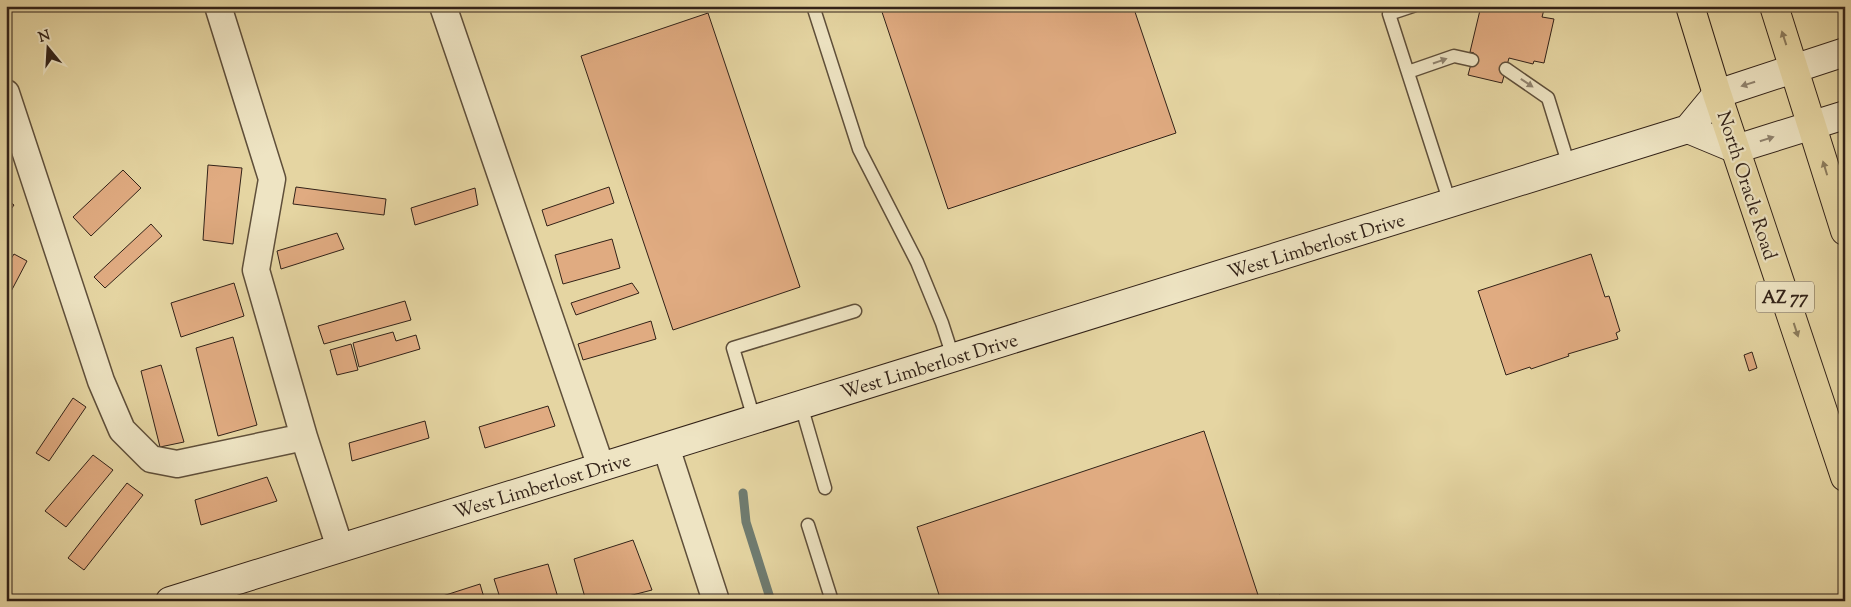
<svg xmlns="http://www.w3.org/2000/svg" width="1851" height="607" font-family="'Sorts Mill Goudy',serif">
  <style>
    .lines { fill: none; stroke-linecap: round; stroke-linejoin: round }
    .stream { stroke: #6f7c71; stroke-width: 9 }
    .building { fill: #e0ab81; stroke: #322218 }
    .lane-casing { stroke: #5f4f3a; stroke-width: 15 }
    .street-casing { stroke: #5f4f3a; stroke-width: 29 }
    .secondary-casing { stroke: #322218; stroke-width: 30 }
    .highway-casing { stroke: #322218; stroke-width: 30 }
    .lane { stroke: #eee4c3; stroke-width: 12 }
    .street { stroke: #eee4c3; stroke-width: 26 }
    .secondary { stroke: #eee4c3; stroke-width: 28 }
    .highway { stroke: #e5d5a2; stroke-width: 28 }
    .oneway { fill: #8c7c5d }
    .oneway2 { fill: #90836e }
    .labels { text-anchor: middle; stroke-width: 4.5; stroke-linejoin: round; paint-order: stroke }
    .shield { fill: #eee4c3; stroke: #6a5c4b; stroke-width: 1 }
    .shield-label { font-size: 18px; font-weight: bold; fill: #322218 }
    .street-label { font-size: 19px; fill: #322218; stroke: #eee4c3 }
  </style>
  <rect width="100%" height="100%" fill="#e5d5a2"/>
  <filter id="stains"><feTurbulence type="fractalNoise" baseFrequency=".004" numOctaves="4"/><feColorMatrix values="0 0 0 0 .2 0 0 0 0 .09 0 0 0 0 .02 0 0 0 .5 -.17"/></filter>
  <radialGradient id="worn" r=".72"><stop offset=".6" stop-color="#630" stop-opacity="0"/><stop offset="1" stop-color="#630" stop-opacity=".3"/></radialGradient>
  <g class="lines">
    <!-- stream -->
    <path class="stream" d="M743,493l3,29 25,79"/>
  </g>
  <!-- building -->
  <path class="building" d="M880,6h253l43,127 -228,76z
    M1481,6h64l-3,11 12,2 -10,44 -10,-2 -1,3 -24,-6 -7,25 -34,-8 6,-22 -4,-1z
    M708,13l92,274 -127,43 -92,-274z
    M208,165l34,3 -9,76 -30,-4z
    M123,170l18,18 -50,48 -18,-19z
    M296,187l90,12 -2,16 -91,-11z
    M609,187l5,16 -67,23 -5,-16z
    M475,188l3,17 -63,20 -4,-17z
    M6,199l8,6 -8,11z
    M151,224l11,12 -57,52 -11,-11z
    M337,233l7,16 -63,20 -4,-18z
    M612,239l8,29 -57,16 -8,-29z
    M14,254l13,7 -21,40v-34z
    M1591,254l14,43 4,-1 11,35 -4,2 2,6 -50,15 1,2 -38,13 -1,-2 -24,8 -28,-84z
    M234,283l10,33 -63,21 -10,-34z
    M632,283l7,10 -63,22 -5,-12z
    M405,301l6,19 -87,24 -6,-18z
    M651,321l5,18 -73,21 -5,-16z
    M393,332l3,9 20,-6 4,14 -61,18 -6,-24z
    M233,337l24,88 -39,11 -22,-88z
    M351,344l7,26 -21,5 -7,-25z
    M1752,352l5,16 -8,3 -5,-16z
    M161,365l23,77 -24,5 -19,-76z
    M73,398l13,9 -37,54 -13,-8z
    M548,406l7,20 -70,22 -6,-21z
    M425,421l4,17 -77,23 -3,-18z
    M1204,431l56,170h-319l-24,-74z
    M93,455l20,15 -47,57 -21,-16z
    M267,477l10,24 -76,24 -6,-25z
    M127,483l16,12 -59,75 -16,-12z
    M633,540l19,50 -43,11h-23l-12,-42z
    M548,564l11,37h-58l-7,-22z
    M480,584l5,17h-58z
    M1280,595l2,6h-21z"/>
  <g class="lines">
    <defs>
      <path id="lane" d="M813,6l46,143 58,113 25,61 11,34
        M1413,6l-24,8 61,189
        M1506,69l42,29 21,68
        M1408,72l46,-16 18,4
        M801,405l24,83
        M754,419l-21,-71 122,-37
        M808,525l24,76"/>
      <path id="street" d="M443,6l158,461
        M6,93l95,288 21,49 29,29 26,5 127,-27 -48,-167 16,-91 -54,-173
        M304,437l36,111
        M666,447l50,154"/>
      <path id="secondary" d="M1688,129l48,20 109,-34
        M170,601l1518,-472 29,-35 128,-42"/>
      <path id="highway" d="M1690,6l27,88 128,383
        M1774,6l71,225"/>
    </defs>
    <!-- lane casing -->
    <use href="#lane" class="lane-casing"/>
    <!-- street casing -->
    <use href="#street" class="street-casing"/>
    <!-- secondary casing -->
    <use href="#secondary" class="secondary-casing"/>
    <!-- highway casing -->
    <use href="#highway" class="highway-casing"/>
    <!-- lane -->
    <use href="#lane" class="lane"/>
    <!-- street -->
    <use href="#street" class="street"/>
    <!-- secondary -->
    <use href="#secondary" class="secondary"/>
    <!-- highway -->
    <use href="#highway" class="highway"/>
  </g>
  <!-- one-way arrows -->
  <defs><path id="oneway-solid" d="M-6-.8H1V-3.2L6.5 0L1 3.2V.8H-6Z" transform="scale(1.25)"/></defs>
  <g class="oneway">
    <use href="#oneway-solid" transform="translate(1784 38) rotate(-108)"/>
    <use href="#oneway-solid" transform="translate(1825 168) rotate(-107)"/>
    <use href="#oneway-solid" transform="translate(1796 330) rotate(72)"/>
  </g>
  <g class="oneway2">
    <use href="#oneway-solid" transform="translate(1440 61) rotate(-19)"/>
    <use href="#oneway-solid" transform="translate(1527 83) rotate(34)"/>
    <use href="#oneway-solid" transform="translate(1748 84) rotate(162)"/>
    <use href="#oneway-solid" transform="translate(1767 139) rotate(-18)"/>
  </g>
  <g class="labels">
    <!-- shield labels -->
    <rect class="shield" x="1756" y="281.5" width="58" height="31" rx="4"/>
    <g class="shield-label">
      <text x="1785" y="303">AZ 77</text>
    </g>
    <!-- street labels -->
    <g class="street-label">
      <text transform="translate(1748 185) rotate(72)" y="7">North Oracle Road</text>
      <text transform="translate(1316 245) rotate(-17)" y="7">West Limberlost Drive</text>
      <text transform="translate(929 365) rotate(-17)" y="7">West Limberlost Drive</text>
      <text transform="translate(542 485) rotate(-17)" y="7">West Limberlost Drive</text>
    </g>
  </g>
  <!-- margin -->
  <rect width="1851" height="607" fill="none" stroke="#e5d5a2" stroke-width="25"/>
  <rect x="8" y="8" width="1836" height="592" fill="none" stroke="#322218" stroke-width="2.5"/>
  <rect x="12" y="12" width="1826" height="582" fill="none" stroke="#322218"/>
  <!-- north arrow -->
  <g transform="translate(48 48) rotate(342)" stroke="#eee4c3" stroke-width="4" paint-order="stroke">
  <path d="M0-4L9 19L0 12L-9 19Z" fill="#322218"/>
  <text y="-8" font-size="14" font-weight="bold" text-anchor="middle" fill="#322218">N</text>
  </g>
  <rect width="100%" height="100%" filter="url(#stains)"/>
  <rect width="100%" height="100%" fill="url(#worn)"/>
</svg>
